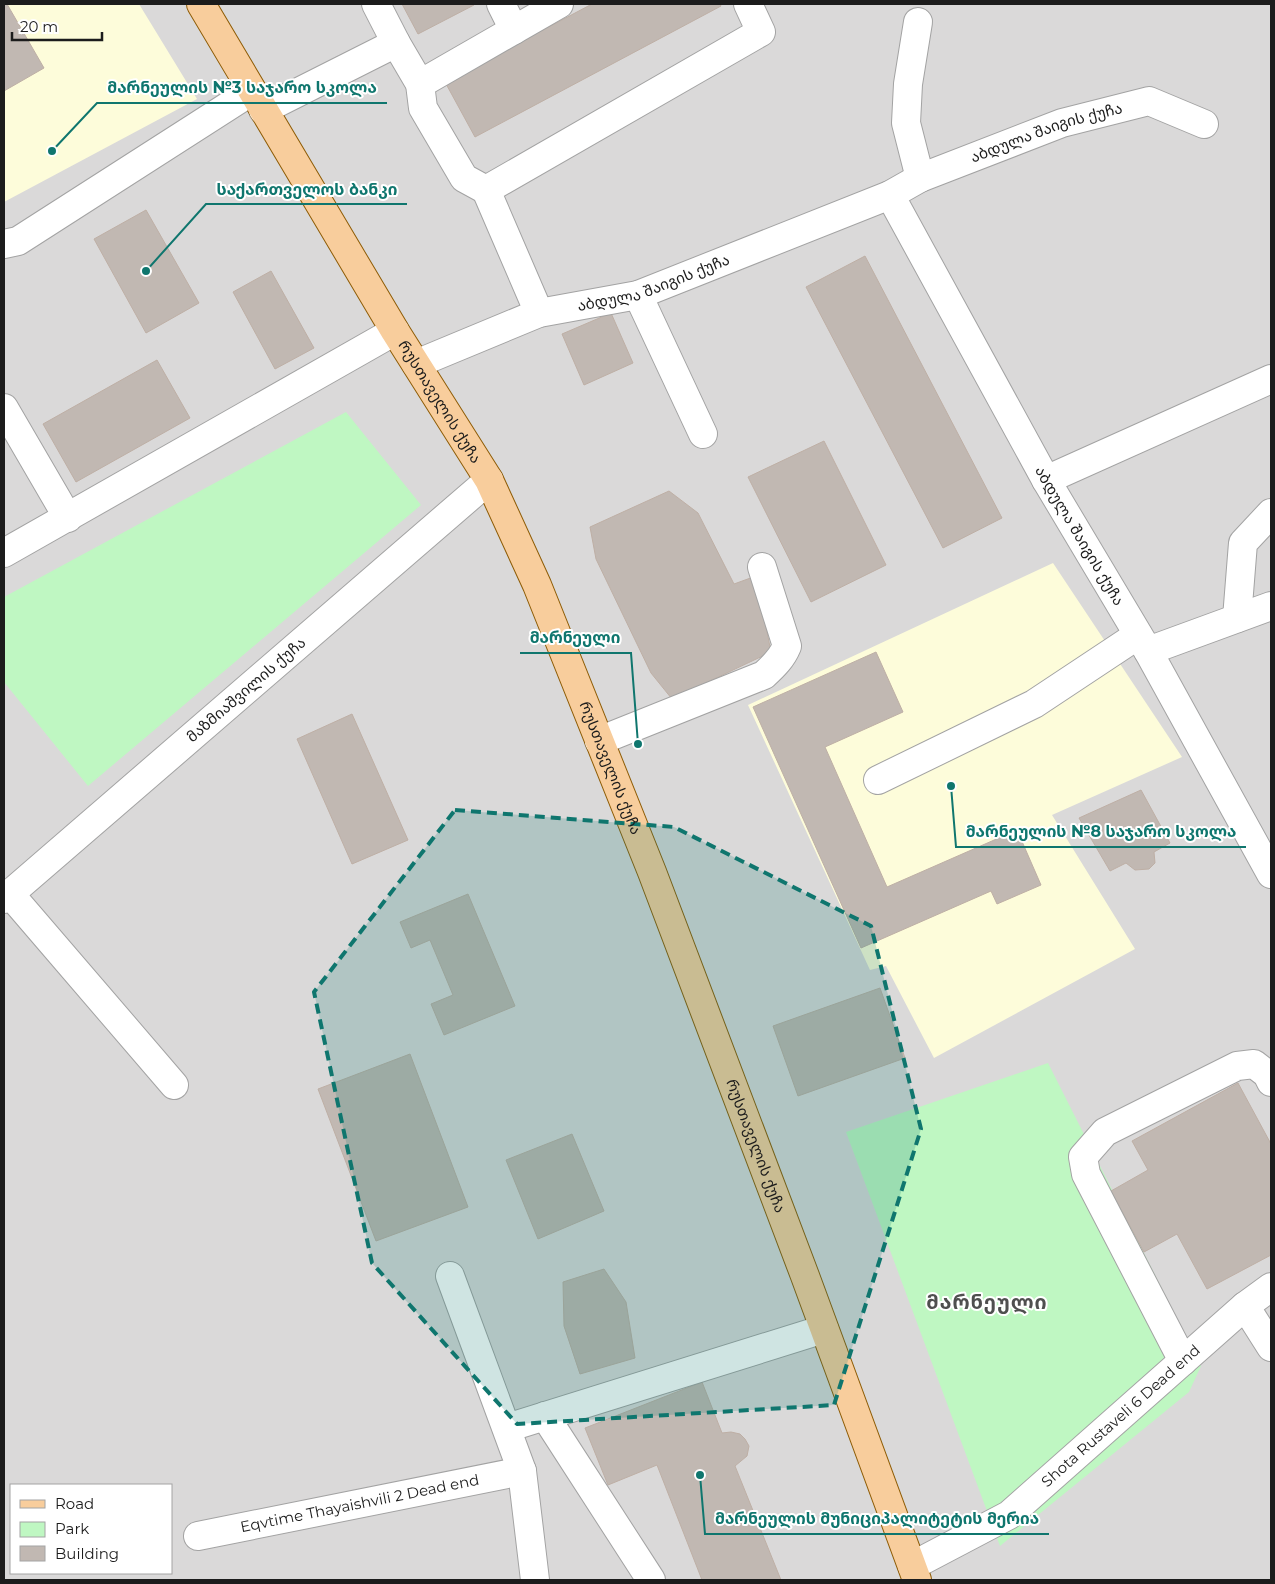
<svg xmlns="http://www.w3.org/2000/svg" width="1275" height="1584" font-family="Montserrat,'Noto Sans Georgian',sans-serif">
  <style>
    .residential { fill: #dad9d9; fill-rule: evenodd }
    .education { fill: #fdfcda }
    .park { fill: #bff7c2 }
    .building { fill: #c1b8b2; stroke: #beafa5 }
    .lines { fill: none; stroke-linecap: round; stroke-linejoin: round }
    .minor-casing { stroke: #a3a3a3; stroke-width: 30 }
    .major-casing { stroke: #8e5c06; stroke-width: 30 }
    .minor { stroke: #fff; stroke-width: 28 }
    .major { stroke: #f8cd9c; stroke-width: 28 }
    .marked { fill: #0f766e; fill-opacity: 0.2; stroke: #0f766e; stroke-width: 4; stroke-dasharray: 10 6; stroke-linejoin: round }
    .labels { text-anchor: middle; stroke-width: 4; stroke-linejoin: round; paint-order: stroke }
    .street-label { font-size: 15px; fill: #1c1c1c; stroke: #fff }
    .district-label { font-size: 20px; font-weight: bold; letter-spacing: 1px; fill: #4f4f4f; stroke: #fff }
    .leader { fill: none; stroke: #0f766e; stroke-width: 2 }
    .callout-dot { fill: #0f766e; stroke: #fff; stroke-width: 2 }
    .callout-label { font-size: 16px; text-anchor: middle; font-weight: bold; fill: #0f766e; stroke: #fff; stroke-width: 4; stroke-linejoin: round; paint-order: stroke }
  </style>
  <rect width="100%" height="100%" fill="#ede9e2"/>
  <!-- residential -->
  <path class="residential" d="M4,4h1267v1576h-1267zM11,1485h160v88h-160z"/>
  <!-- education -->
  <path class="education" d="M4,4h135l58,95 -193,103z
    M1053,563l129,194 -130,58 83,134 -201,109 -48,-92 -16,4 -122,-265z"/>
  <!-- park -->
  <path class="park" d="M346,412l75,93 -333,281 -84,-104v-85z
    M1048,1063l153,303 -12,26 -189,154 -154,-414z"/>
  <!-- building -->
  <path class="building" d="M4,4h3l37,64 -40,23z
    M402,4h72v1l-56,29z
    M592,4h128l1,2 -246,131 -30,-55z
    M146,210l53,93 -53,30 -52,-94z
    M865,256l137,262 -59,30 -137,-261z
    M271,271l43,77 -39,21 -42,-77z
    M611,313l22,50 -49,22 -22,-51z
    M157,360l33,58 -114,64 -33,-58z
    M824,441l62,124 -75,37 -63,-125z
    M669,491l29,22 36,71 22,-8 15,76 -99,47 -21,-26 -55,-114 -6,-32z
    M876,652l27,60 -78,35 62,140 130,-57 24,55 -44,19 -6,-13 -130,57 -108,-241z
    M352,714l56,126 -56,24 -55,-125z
    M1141,790l29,53 -16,9 1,11 -6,6 -14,1 -9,-7 -16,8 -31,-53z
    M468,894l47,112 -71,29 -13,-31 22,-9 -23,-55 -19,8 -11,-26z
    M880,988l25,70 -107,38 -25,-70z
    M410,1054l58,153 -92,34 -58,-152z
    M1238,1083l33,61v111l-64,34 -30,-55 -33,18 -33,-61 37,-21 -16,-29z
    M572,1134l32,77 -66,28 -32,-79z
    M604,1269l22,33 9,56 -55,16 -16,-48 -1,-44z
    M702,1382l20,51 9,-1 9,2 5,5 4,7 -2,10 -12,10 46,114h-79l-45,-115 -49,20 -23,-57z"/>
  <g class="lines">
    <defs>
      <g id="minor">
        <path d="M376,4l20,39 24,41 3,24 41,70 22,12"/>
        <path d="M501,4l13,26"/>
        <path d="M918,22l-10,62 -2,39 14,55"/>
        <path d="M420,84l139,-80"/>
        <path d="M263,110l133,-67"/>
        <path id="s1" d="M890,195l156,285 102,171 123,223"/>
        <path d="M4,244l14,-3 234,-150"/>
        <path d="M638,295l65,139"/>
        <path d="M539,313l-53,-123 275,-158 -13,-28"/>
        <path id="s2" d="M416,364l123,-51 99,-18 252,-100 30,-17 142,-55 87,-22 55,23"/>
        <path d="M4,408l64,110"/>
        <path d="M1046,480l225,-101"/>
        <path d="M4,553l391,-222"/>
        <path d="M1237,618l6,-75 28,-30"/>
        <path d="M1148,651l123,-45"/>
        <path d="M599,741l165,-66c10,-9 18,-17 23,-29l-25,-79"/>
        <path d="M878,780l156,-76 104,-69"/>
        <path d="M10,894l164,191"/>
        <path id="s3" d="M4,899l485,-419"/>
        <path d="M450,1276l72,195 13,109"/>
        <path d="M1245,1306l26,41"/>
        <path d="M1183,1361l-97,-187 -3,-17 22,-25 132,-66 17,-2 13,10 4,8"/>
        <path d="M545,1416l106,164"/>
        <path d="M507,1428l317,-99"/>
        <path id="s4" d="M198,1536l324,-65"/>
        <path id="s5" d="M912,1566l97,-51 236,-209 26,-19"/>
      </g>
      <g id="major">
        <path id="s6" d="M201,4l194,327 94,149 48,105 115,287 153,404 112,304"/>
      </g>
    </defs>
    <!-- minor casing -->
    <use href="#minor" class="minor-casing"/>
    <!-- major casing -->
    <use href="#major" class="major-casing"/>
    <!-- minor -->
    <use href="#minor" class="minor"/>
    <!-- major -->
    <use href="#major" class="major"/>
  </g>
  <!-- marked area -->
  <path class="marked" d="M455,810l219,17 197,99 50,203 -87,276 -317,19 -145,-161 -58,-271z"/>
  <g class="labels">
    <!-- street labels -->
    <g class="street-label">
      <text dy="5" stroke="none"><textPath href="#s2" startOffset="674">აბდულა შაიგის ქუჩა</textPath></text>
      <text dy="5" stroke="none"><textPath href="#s2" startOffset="252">აბდულა შაიგის ქუჩა</textPath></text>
      <text dy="5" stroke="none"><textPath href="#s6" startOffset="464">რუსთაველის ქუჩა</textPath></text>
      <text dy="5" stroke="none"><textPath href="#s1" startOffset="390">აბდულა შაიგის ქუჩა</textPath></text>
      <text dy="5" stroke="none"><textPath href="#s3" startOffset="320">მაზმიაშვილის ქუჩა</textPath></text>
      <text dy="5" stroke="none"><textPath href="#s6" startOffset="869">რუსთაველის ქუჩა</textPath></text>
      <text dy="5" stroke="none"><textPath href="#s6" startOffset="1274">რუსთაველის ქუჩა</textPath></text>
      <text dy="5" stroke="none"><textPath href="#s5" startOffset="259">Shota Rustaveli 6 Dead end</textPath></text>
      <text dy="5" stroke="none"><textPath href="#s4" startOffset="165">Eqvtime Thayaishvili 2 Dead end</textPath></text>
    </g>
    <!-- district labels -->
    <g class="district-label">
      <text x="987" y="1309">მარნეული</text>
    </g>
  </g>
  <!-- callouts -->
  <path class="leader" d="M52 151L97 103H387M146 271L206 204H407M638 744L631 653H520M951 786L956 847H1246M700 1475L705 1534H1049"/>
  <g class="callout-dot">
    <circle cx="52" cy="151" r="5"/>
    <circle cx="146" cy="271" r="5"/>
    <circle cx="638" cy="744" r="5"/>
    <circle cx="951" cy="786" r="5"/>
    <circle cx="700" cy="1475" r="5"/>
  </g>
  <g class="callout-label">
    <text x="242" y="93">მარნეულის №3 საჯარო სკოლა</text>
    <text x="307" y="195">საქართველოს ბანკი</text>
    <text x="575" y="643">მარნეული</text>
    <text x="1101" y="837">მარნეულის №8 საჯარო სკოლა</text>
    <text x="877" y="1524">მარნეულის მუნიციპალიტეტის მერია</text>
  </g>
  <!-- border -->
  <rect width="1275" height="1584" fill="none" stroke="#1c1c1c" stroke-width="10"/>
  <!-- legend -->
  <rect x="10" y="1484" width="162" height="90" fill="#ffffff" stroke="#a4a4a4"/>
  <rect x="20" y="1500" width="25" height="8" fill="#f8cd9c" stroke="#a4a4a4"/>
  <text x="55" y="1509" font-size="15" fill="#1c1c1c">Road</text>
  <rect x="20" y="1522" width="25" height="15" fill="#bff7c2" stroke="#a4a4a4"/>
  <text x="55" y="1534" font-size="15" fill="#1c1c1c">Park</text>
  <rect x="20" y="1546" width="25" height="15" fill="#c1b8b2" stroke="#a4a4a4"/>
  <text x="55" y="1559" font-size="15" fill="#1c1c1c">Building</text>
  <!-- scale -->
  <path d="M12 32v8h90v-8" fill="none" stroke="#1c1c1c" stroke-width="2.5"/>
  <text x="20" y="32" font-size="15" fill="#1c1c1c" stroke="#ffffff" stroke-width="4" paint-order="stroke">20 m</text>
</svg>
